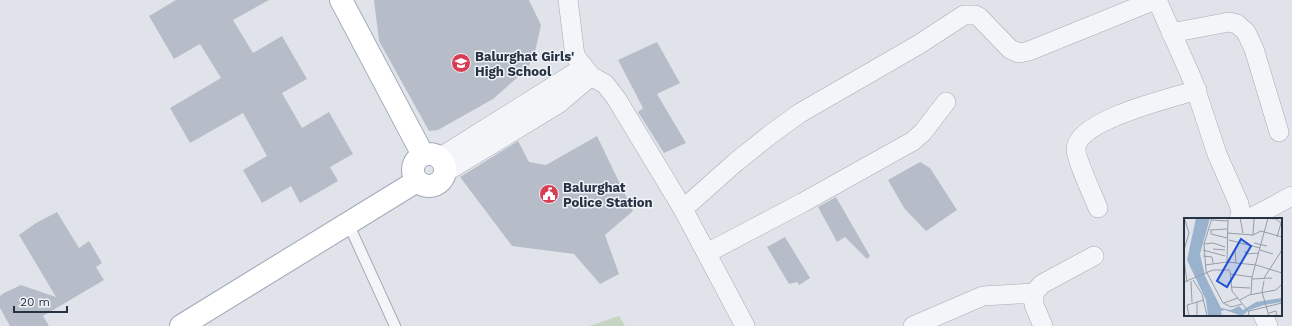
<svg xmlns="http://www.w3.org/2000/svg" width="1292" height="326" font-family="'Work Sans',sans-serif">
  <style>
    .green { fill: #c6d5c1 }
    .building { fill: #b7bdc8 }
    .lines { fill: none; stroke-linecap: round; stroke-linejoin: round }
    .service-casing { stroke: #a5abb5; stroke-width: 12 }
    .minor-casing { stroke: #a5abb5; stroke-width: 20 }
    .primary-casing { stroke: #9fa8b7; stroke-width: 24 }
    .service { stroke: #f4f5f8; stroke-width: 10 }
    .minor { stroke: #f4f5f8; stroke-width: 19 }
    .primary { stroke: #fff; stroke-width: 22 }
    .labels { text-anchor: middle; stroke-width: 3; stroke-linejoin: round; paint-order: stroke }
    .poi-label { font-size: 13px; font-weight: bold; fill: #273243; stroke: #f0f3f8; text-anchor: start }
    .inset-road { fill: none; stroke: #969da7; stroke-width: 1 }
    .view { fill: #1d4ed8; fill-opacity: 0.15; stroke: #1d4ed8; stroke-width: 2 }
    .inset-edge { fill: none; stroke: #273243; stroke-width: 2 }
  </style>
  <rect width="100%" height="100%" fill="#e0e4ea"/>
  <!-- green -->
  <path class="green" d="M619,316l6,10h-36z"/>
  <!-- building -->
  <path class="building" d="M176,0h93l-36,20 20,33 29,-17 25,43 -25,14 20,35 27,-16 24,42 -23,13 8,14 -38,22 -9,-17 -29,17 -19,-33 24,-14 -24,-43 -53,30 -20,-35 51,-30 -21,-34 -26,15 -25,-43z
    M374,0h155l12,25 -7,32 -8,13 -33,29 -55,31 -9,1 -50,-90z
    M657,42l23,41 -23,11 29,49 -22,10 -26,-41 5,-4 -25,-48z
    M597,136l36,75 -28,24 14,39 -19,10 -26,-30 -62,-8 -52,-69 58,-36 11,21 17,3z
    M920,162l10,6 27,42 -31,21 -22,-23 -16,-28z
    M836,197l34,59 -3,3 -22,-22 -8,5 -19,-35z
    M57,212l22,36 10,-7 13,22 -6,4 8,13 -61,36 6,10h-39l-10,-18v-12l4,-3 17,-8 35,12 -37,-62 17,-12z
    M785,237l25,41 -11,7 -2,-3 -8,2 -22,-37z"/>
  <g class="lines">
    <defs>
      <path id="service" d="M348,223l47,103"/>
      <path id="minor" d="M568,0l7,56 16,20 14,8 11,14 67,111 62,117
        M1157,0l36,81 24,73 22,50 2,10 -2,5
        M1171,33l58,-11 8,2 9,8 8,17 25,83
        M439,158l145,-91
        M446,172l112,-68 33,-28
        M1098,208c-4,-10 -23,-51 -22,-60 4,-29 95,-50 121,-58
        M683,209l53,-47 35,-28 29,-21 118,-68 46,-30h11l4,2 31,32 9,4 10,-2 126,-51
        M1249,219l43,-23
        M707,253l95,-50 111,-62 10,-9 23,-30
        M1263,315l5,11
        M913,326l70,-30 51,-3
        M1043,326l-9,-21v-12l8,-9 52,-28"/>
      <path id="primary" d="M341,0l82,155
        M413 170a16 16 0 1 1 32 0a16 16 0 1 1-32 0Z
        M181,326l236,-145"/>
    </defs>
    <!-- service casing -->
    <use href="#service" class="service-casing"/>
    <!-- minor casing -->
    <use href="#minor" class="minor-casing"/>
    <!-- primary casing -->
    <use href="#primary" class="primary-casing"/>
    <!-- service -->
    <use href="#service" class="service"/>
    <!-- minor -->
    <use href="#minor" class="minor"/>
    <!-- primary -->
    <use href="#primary" class="primary"/>
  </g>
  <!-- icons -->
  <defs>
    <symbol id="school-disc" viewBox="-11 -11 22 22"><circle r="9.5" fill="#d83c53" stroke="#f0f3f8"/><path d="M0-5L7-2L0 1L-7-2ZM-4 1L0 2.5L4 1V4Q0 6-4 4Z" fill="#fff"/></symbol>
    <symbol id="civic-disc" viewBox="-11 -11 22 22"><circle r="9.5" fill="#d83c53" stroke="#f0f3f8"/><path d="M-.6-6.5H3V-4.5H.6V-3L4-1V1h2V6H-6V1h2V-1L-.6-3ZM-1.2 2.5V6h2.4V2.5Z" fill="#fff"/></symbol>
  </defs>
  <g fill-rule="evenodd">
    <use href="#school-disc" x="450" y="52" width="22" height="22"/>
    <use href="#civic-disc" x="538" y="183" width="22" height="22"/>
  </g>
  <g class="labels">
    <!-- poi labels -->
    <g class="poi-label">
      <text x="475" y="61">Balurghat Girls'<tspan x="475" dy="15">High School</tspan></text>
      <text x="563" y="192">Balurghat<tspan x="563" dy="15">Police Station</tspan></text>
    </g>
  </g>
  <!-- overview -->
  <g transform="translate(1184 218)">
    <rect width="98" height="98" fill="#e0e4ea"/>
    <path d="M12,0h14l-10,36 5,22 16,32 10,2 8,-4 4,4 13,-8 26,-4v4l-18,3 -15,5 -7,6 -17,-6 -4,1 1,5h-14l-2,-16 -19,-40z" fill="#99b2cd"/>
    <path class="inset-road" d="M28,0l-8,26 2,27 17,32 8,4 11,-3M44,0l-1,44 29,3 26,8M56,0l3,15M79,0l13,1 5,4 -4,14M28,2l16,1M26,12l17,-1M27,12v4l16,4M43,15l26,2 8,-4 21,6M69,17l1,-16 3,-1M45,22l31,8M70,25l13,3M20,26l9,-1 12,4M29,31l12,1M0,32l5,-17 -4,-13M19,32l22,6M76,32l13,4M61,33l1,3 13,-1M19,38l9,1 1,6M0,41l3,23M52,45l-1,-13 3,-6M21,47l22,-3M46,53l2,20 17,21 -1,4M47,56l21,3 -1,17M68,59l16,-59M80,60l18,-28M68,61l20,-1M9,62l9,14 5,22M7,63l1,21M80,63l-2,11 7,24M0,64l29,-12h17M47,69l19,1M56,82l9,-5 27,-5 6,-6M13,84v14M40,85l14,-5M65,93l33,-8M85,95l7,-2 1,5M5,98l-2,-11 17,-5"/>
    <path class="view" d="M57,21l10,7 -24,41 -10,-6z"/>
    <rect width="98" height="98" class="inset-edge"/>
  </g>
  <!-- scale -->
  <path d="M14 306v6h53v-6" fill="none" stroke="#273243" stroke-width="2"/>
  <text x="20" y="306" font-size="12" fill="#273243" stroke="#f0f3f8" stroke-width="3" paint-order="stroke">20 m</text>
</svg>
